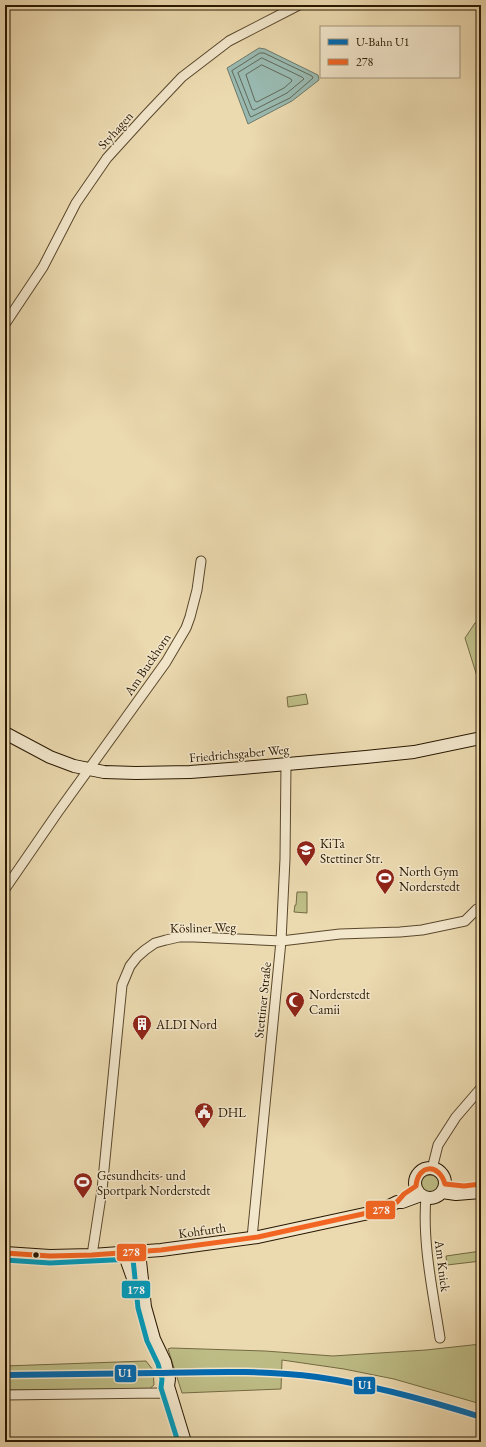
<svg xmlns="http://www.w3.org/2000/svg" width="486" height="1447" font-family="'EB Garamond',serif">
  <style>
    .green { fill: #bebd86; stroke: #746a43 }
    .water { fill: #99b9b0; stroke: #6c796a }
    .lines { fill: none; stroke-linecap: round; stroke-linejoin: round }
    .shore { stroke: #616858; stroke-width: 1 }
    .street-casing { stroke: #5a482c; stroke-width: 11 }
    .secondary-casing { stroke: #291800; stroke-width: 14 }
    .street { stroke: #f2e6cb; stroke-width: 9 }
    .secondary { stroke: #f2e6cb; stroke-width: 12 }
    .bus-1-casing { stroke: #f2e6cb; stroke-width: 8 }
    .bus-2-casing { stroke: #f2e6cb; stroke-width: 8 }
    .bus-1 { stroke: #f26522; stroke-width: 5 }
    .bus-2 { stroke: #049ab9; stroke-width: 5 }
    .metro-1-casing { stroke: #f2e6cb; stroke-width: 9 }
    .metro-1 { stroke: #006ab3; stroke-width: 6 }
    .bus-dot { fill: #291800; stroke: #f2e6cb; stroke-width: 1.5 }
    .labels { text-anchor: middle; stroke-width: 3; stroke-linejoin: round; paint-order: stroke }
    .street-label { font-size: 13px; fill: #291800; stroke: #f2e6cb }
    .poi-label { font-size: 13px; fill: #291800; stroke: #f2e6cb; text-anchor: start }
    .line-badge { stroke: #f2e6cb; stroke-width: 1.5 }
    .badge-label { font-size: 11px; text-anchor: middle; font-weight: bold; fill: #fff }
  </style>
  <rect width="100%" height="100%" fill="#ebd9af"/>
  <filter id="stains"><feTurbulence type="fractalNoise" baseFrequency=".005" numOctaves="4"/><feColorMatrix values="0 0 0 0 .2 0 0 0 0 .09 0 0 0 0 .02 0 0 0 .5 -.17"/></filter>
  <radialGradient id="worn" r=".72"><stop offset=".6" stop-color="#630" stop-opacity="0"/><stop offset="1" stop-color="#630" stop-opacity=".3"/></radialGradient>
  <!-- green -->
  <path class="green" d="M481,620v69l-16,-51 10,-15z
    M306,694l2,10 -20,3 -1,-10z
    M297,892h10v21l-13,-1 1,-7h1z
    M421 1184a9 9 0 1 1 18 0a9 9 0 1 1-18 0Z
    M481,1251v10l-34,4 -1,-9z
    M481,1344v60l-87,-25 -50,-10 -62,-9 -1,29 -99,4 -14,-44 3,-1 94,3 68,5 93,-6z
    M146,1361l7,9 1,15 -6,5h-143v-24z"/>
  <!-- water -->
  <path class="water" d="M259,48l6,1 53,26 1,5 -27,21 -44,23 -21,-56z"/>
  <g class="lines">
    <!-- shore -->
    <path class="shore" d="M260,53h4l48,23 1,2 -23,20 -39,19 -1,-1 -18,-45z
      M262,58l40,19 2,2 -17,14 -33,17 -2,-1 -14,-36z
      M262,65l29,14 1,2 -8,7 -27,14 -2,-1 -9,-26z"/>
    <defs>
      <path id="street" d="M5,324l38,-57 33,-64 31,-45 39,-43 36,-38 47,-36 70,-36
        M5,889l53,-77 108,-150 20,-34 4,-11 7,-27 4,-29
        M432,1169l6,-24 18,-28 25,-29
        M426,1197c-4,45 7,96 14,141
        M252,1238l29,-297 4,-82 1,-95
        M92,1255l10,-65 20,-205 8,-19 7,-9 8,-7 10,-7 11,-3 13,-3h15l87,4 59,-7 60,-2 22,-2 43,-9 12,-12
        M5,1395l154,-2 12,2"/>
      <path id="secondary" d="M5,733l45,24 24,9 30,6 32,1 54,-1 53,-4 123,-11 48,-5 67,-14
        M415 1183a15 15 0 1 1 30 0a15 15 0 1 1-30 0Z
        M442,1192l14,2 25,-2
        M139,1252l6,55 9,32 11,23 4,17 -1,7 17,56
        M5,1253l45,3 42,-1 69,-5 97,-13 111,-24 12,-3 16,-8h5l19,-7
        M124,1253l15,42"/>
    </defs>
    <!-- street casing -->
    <use href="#street" class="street-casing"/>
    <!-- secondary casing -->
    <use href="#secondary" class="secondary-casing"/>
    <!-- street -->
    <use href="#street" class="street"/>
    <!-- secondary -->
    <use href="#secondary" class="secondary"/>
    <defs>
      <path id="bus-1" d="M5,1253l45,3 42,-1 69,-5 97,-13 123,-27 16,-8 7,-8 12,-8c2,-22 23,-23 29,-2l19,2 17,-2"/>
      <path id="bus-2" d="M5,1260l45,3 83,-4 5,49 9,33 11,23 4,15 -1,9 17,54"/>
    </defs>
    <!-- bus-1 casing -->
    <use href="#bus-1" class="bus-1-casing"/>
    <!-- bus-2 casing -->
    <use href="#bus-2" class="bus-2-casing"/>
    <!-- bus-1 -->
    <use href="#bus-1" class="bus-1"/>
    <!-- bus-2 -->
    <use href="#bus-2" class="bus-2"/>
    <defs>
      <path id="metro-1" d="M5,1375c50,-1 101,-1 151,-2 54,-1 108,-3 161,4 56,8 110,23 164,40"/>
    </defs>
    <!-- metro-1 casing -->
    <use href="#metro-1" class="metro-1-casing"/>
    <!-- metro-1 -->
    <use href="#metro-1" class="metro-1"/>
  </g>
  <!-- icons -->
  <defs>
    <symbol id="school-pin" viewBox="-11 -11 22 30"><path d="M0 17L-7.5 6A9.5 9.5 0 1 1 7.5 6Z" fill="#8f2418" stroke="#f2e6cb"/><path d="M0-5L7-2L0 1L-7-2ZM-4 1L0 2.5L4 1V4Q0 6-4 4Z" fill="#fff"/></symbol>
    <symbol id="stadium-pin" viewBox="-11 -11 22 30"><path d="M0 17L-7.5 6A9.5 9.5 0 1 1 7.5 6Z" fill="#8f2418" stroke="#f2e6cb"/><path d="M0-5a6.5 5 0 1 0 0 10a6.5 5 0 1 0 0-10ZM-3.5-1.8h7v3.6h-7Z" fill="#fff"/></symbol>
    <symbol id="mosque-pin" viewBox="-11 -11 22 30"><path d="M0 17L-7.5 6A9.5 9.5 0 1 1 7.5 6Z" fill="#8f2418" stroke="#f2e6cb"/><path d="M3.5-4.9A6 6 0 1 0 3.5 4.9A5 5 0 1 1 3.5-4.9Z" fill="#fff"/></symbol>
    <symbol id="building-pin" viewBox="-11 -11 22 30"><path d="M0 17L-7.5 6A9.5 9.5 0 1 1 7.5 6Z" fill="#8f2418" stroke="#f2e6cb"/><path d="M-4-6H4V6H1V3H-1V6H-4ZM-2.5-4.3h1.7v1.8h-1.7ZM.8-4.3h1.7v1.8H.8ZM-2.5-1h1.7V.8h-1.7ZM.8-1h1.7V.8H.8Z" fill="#fff"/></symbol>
    <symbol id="civic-pin" viewBox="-11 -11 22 30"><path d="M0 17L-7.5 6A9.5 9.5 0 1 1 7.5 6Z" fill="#8f2418" stroke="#f2e6cb"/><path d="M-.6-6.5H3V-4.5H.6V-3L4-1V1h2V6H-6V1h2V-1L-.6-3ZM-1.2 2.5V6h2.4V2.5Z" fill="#fff"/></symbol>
  </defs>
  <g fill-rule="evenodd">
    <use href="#school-pin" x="295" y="839" width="22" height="30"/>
    <use href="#stadium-pin" x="374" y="867" width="22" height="30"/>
    <use href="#mosque-pin" x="284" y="990" width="22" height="30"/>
    <use href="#building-pin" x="131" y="1013" width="22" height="30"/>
    <use href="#civic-pin" x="193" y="1101" width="22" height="30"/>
    <use href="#stadium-pin" x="72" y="1171" width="22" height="30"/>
  </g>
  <!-- markers -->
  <circle class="bus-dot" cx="36" cy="1255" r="3.5"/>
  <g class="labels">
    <!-- street labels -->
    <g class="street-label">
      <text transform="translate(115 130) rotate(-48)" y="5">Styhagen</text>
      <text transform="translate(147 664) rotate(-56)" y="5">Am Buckhorn</text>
      <text transform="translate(239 753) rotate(-5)" y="5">Friedrichsgaber Weg</text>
      <text transform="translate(203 927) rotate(-1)" y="5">Kösliner Weg</text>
      <text transform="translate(262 1000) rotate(-84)" y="5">Stettiner Straße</text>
      <text transform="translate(202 1230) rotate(-8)" y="5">Kohfurth</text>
      <text transform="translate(443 1266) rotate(83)" y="5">Am Knick</text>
    </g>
    <!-- poi labels -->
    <g class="poi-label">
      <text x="320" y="848">KiTa<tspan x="320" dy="15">Stettiner Str.</tspan></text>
      <text x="399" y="876">North Gym<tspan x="399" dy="15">Norderstedt</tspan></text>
      <text x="309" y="999">Norderstedt<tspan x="309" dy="15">Camii</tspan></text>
      <text x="156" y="1029">ALDI Nord</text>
      <text x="218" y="1117">DHL</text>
      <text x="97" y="1180">Gesundheits- und<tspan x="97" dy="15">Sportpark Norderstedt</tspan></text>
    </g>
  </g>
  <g class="line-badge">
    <rect x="365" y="1200" width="31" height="20" rx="4" fill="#f26522"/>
    <rect x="116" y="1243" width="31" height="19" rx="4" fill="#f26522"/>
    <rect x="121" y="1280" width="30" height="19" rx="4" fill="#049ab9"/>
    <rect x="114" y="1364" width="23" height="19" rx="4" fill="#006ab3"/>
    <rect x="353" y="1376" width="23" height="19" rx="4" fill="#006ab3"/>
  </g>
  <g class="badge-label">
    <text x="381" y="1214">278</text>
    <text x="131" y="1256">278</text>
    <text x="136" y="1294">178</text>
    <text x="125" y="1377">U1</text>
    <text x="365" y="1389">U1</text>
  </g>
  <!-- margin -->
  <rect width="486" height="1447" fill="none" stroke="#ebd9af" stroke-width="20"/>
  <rect x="6" y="6" width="474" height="1435" fill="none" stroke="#291800" stroke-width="2"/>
  <rect x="10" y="10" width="466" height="1427" fill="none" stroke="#291800"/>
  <!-- legend -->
  <rect x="320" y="26" width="140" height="52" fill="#f2e6cb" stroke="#a2947a"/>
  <rect x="328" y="39" width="20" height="6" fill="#006ab3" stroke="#a2947a"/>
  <text x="356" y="46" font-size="12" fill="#291800">U-Bahn U1</text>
  <rect x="328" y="59" width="20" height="6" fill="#f26522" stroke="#a2947a"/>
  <text x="356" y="66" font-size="12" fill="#291800">278</text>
  <rect width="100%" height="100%" filter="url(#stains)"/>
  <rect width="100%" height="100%" fill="url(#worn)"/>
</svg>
